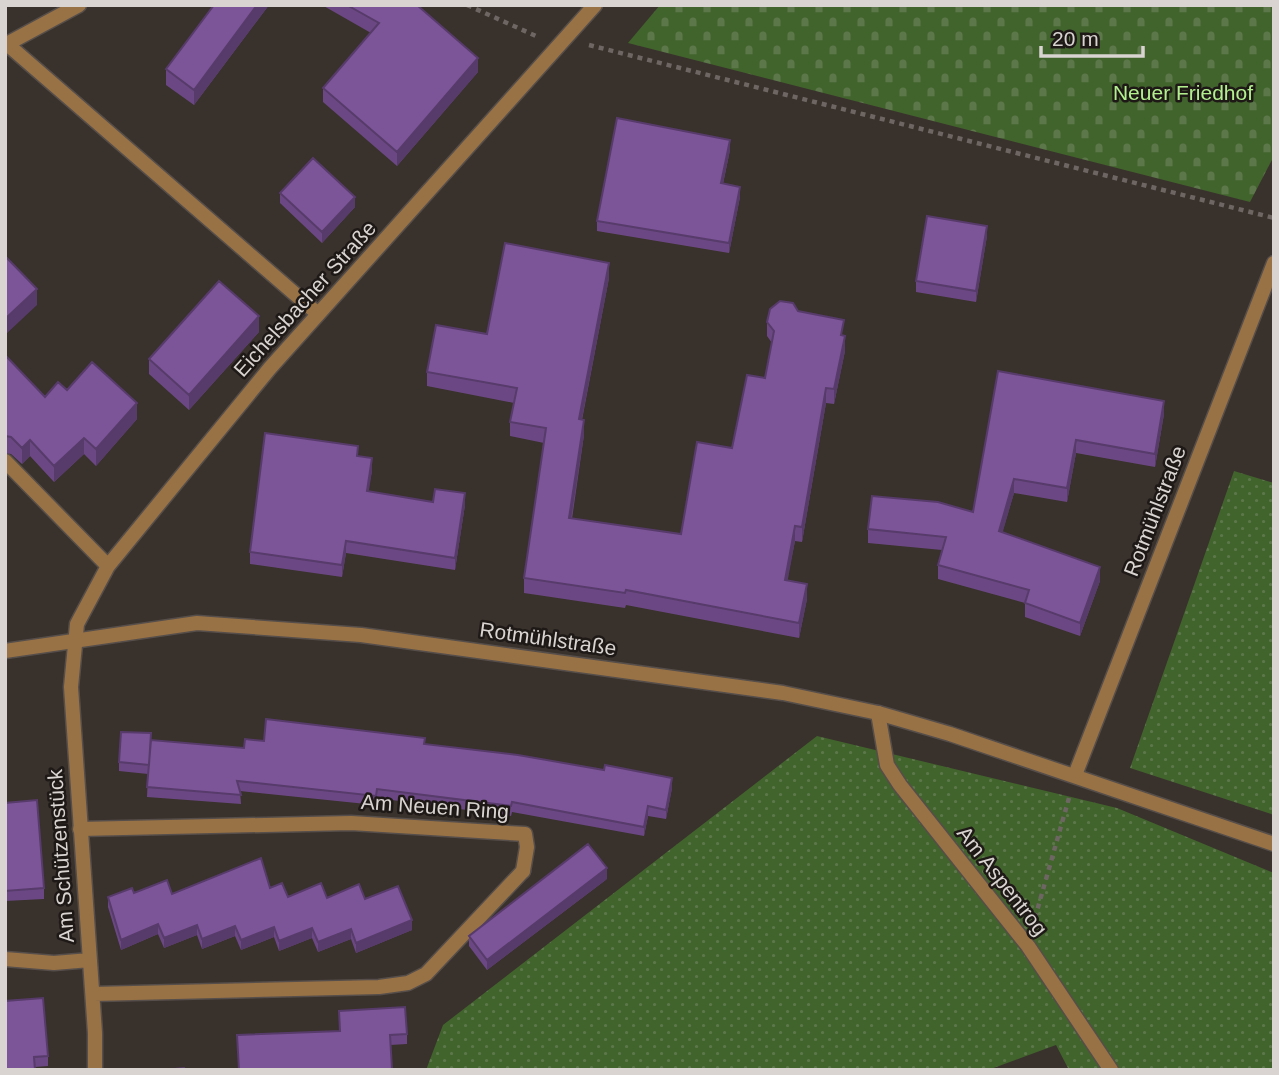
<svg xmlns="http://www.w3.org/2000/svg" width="1279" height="1075" font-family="Arial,sans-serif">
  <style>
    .grass { fill: url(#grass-dots) }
    .cemetery { fill: url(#cemetery-stones) }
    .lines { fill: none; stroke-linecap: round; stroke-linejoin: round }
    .service-casing { stroke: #564e4a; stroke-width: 17 }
    .minor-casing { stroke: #564e4a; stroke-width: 17 }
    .tertiary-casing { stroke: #564e4a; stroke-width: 17 }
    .path { stroke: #6d6662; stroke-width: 4.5; stroke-dasharray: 5 5; stroke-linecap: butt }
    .service { stroke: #987245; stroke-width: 14 }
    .minor { stroke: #987245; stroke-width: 14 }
    .tertiary { stroke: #987245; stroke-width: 14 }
    .wall { fill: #6b4883 }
    .shaded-wall { fill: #573b6a }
    .building { fill: #7c5498; stroke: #573b6a; stroke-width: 2 }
    .labels { text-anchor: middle; stroke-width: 5; stroke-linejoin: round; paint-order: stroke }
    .park-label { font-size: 21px; fill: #b2f08e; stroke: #1e1917 }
    .street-label { font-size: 21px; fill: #d9d3d1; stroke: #1e1917 }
  </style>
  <defs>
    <pattern id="grass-dots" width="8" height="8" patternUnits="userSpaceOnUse" patternTransform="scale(1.75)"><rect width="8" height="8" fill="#41632c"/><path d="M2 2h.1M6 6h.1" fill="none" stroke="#5c784a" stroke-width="1.8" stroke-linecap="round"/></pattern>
    <pattern id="cemetery-stones" width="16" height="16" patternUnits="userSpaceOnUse" patternTransform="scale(1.75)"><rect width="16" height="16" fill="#41632c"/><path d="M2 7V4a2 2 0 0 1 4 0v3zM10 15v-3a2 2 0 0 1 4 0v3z" fill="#5c784a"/></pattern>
  </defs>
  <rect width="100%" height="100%" fill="#39312c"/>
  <!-- grass -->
  <path class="grass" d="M1234,471l40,12v332l-144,-47z
    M817,736l300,72 157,65v197h-205l-13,-25 -68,25h-562l17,-45z"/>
  <!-- cemetery -->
  <path class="cemetery" d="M660,5h614v151l-24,46 -622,-159z"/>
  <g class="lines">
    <defs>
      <path id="service" d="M7,44l311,270
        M5,45l74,-40
        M878,713l9,52 13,20 128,161 83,124
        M1075,775l199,-512
        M80,829l271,-6 174,11 2,13 -4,24"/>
      <path id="minor" d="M5,461l103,105
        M5,959l49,4 36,-3
        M93,994l286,-7 29,-4 18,-9 97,-103
        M95,1070v-37l-24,-346 6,-63 31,-58 162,-198 325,-363"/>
      <path id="tertiary" d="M5,651l192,-28 164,12 422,58 95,20 72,21 324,110"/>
    </defs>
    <!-- service casing -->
    <use href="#service" class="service-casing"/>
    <!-- minor casing -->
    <use href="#minor" class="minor-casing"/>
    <!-- tertiary casing -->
    <use href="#tertiary" class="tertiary-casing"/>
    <!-- path -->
    <path class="path" d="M467,5l69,31
      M589,45l685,173
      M1035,918l34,-120"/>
    <!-- service -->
    <use href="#service" class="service"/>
    <!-- minor -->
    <use href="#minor" class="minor"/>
    <!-- tertiary -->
    <use href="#tertiary" class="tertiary"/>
  </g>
  <!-- wall -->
  <path class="wall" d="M214,5h55l-75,100 -28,-20v-16z
    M322,5h95l61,67 -81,94 -74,-64v-14l48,-55z
    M730,150l-7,34 17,13 -11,56 -132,-22v-10z
    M280,193l75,14 -33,36 -42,-40z
    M987,236l-11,66 -60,-10v-11z
    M609,278l-27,142 2,15 -12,84 109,15 51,-86 33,-70 7,-35 -5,-7v-14l31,-11 46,25 1,15 -11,53 -8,-1 -24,139 -7,-1 -8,39 20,19 -8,39 -173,-33 -1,3 -101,-15v-15l20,-135 -34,-7v-14l4,-19 -87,-17v-14l60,-38z
    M259,332l-70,78 -40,-36v-15z
    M5,355l40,42 22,-7 70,29 -41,47 -12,-12 -30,28 -24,-26 -8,8 -11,-10 -6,-1z
    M998,371l166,43 -9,53 -79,-14 -9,49 -53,-9 -12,40 98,48 -20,55 -55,-19v-14l-87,-24v-14l4,-15 -74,-7v-14l105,-17z
    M358,456l14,15 -4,20 65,11 32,3 -10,65 -109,-17 -4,24 -92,-13v-12z
    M151,740l93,8 20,-7 161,3 247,44 -6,31 -18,-3 -4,20 -132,-24 -1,4 -134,-18 -1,7 -136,-14 1,13 -94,-7 1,-23 -29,-3v-9z
    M5,803l39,85v11l-39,2z
    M607,879l-120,91 -18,-24v-10z
    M270,888l18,9 77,2 47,31 -56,23 -5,-14 -33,13 -6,-14 -33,13 -5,-14 -33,13 -6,-14 -33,13 -5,-14 -33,13 -6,-14 -37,16 -13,-43v-10l26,-4 38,1z
    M5,1001l43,55v10l-13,1z
    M339,1011l68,23v10l-17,1 -51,-14z"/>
  <!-- shaded-wall -->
  <path class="shaded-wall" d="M257,5h12l-75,100v-15z
    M478,58v14l-81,94v-14z
    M730,140v10l-9,43v-10z
    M740,187v10l-11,56v-10z
    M355,197v10l-33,36v-11z
    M987,226v10l-11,66v-11z
    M609,263v15l-30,156v-15z
    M37,289v16l-32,30v-16z
    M259,316v16l-70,78v-15z
    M845,336v15l-11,53v-15z
    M826,388v15l-24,139v-15z
    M1164,401v13l-9,53v-13z
    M137,403v16l-41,47v-17z
    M584,420v15l-15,98v-15z
    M84,438v16l-30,28v-16z
    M30,440v16l-8,8v-16z
    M1076,440v13l-9,49v-14z
    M372,458v13l-5,32v-12z
    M7,461v16l-2,2v-16z
    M1014,479v14l-15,52v-14z
    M465,493v12l-10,65v-12z
    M795,526v15l-10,54v-15z
    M346,541v12l-4,24v-12z
    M1100,567v14l-20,55v-13z
    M807,584v15l-8,39v-15z
    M672,778v10l-6,31v-9z
    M648,806v10l-4,20v-9z
    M607,868v11l-120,91v-10z
    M412,920v10l-56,23v-10z
    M158,924v10l-37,16v-10z
    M197,925v10l-33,13v-10z
    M235,926v10l-33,13v-10z
    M274,927v10l-33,13v-10z
    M312,928v10l-33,13v-10z
    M351,929v10l-33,13v-10z"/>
  <!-- building -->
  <path class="building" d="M214,5h43l-63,85 -28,-21z
    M347,5h70l61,53 -81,94 -74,-64 56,-65z
    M617,118l113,22 -9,43 19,4 -11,56 -132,-22z
    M313,158l42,39 -33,35 -42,-39z
    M927,216l60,10 -11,65 -60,-10z
    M505,243l104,20 -30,156 5,1 -15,98 112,16 16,-92 35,6 15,-73 18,3 9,-47 -7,-9 3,-13 10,-8 13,2 5,8 46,9 -3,15 4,1 -11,53 -8,-1 -24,139 -7,-1 -10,54 22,4 -8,39 -173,-33 -1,3 -101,-15 22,-150 -36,-6 7,-34 -90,-16 9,-47 51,9z
    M5,256l32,33 -32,30z
    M219,281l40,35 -70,79 -40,-36z
    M5,355l40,42 13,-15 9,8 25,-28 45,41 -41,46 -12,-11 -30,28 -24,-26 -8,8 -11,-11 -6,-1z
    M998,371l166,30 -9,53 -79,-14 -9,48 -53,-9 -15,52 101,36 -20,56 -55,-20 4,-13 -91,-25 8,-28 -78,-8 4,-33 66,6 35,10z
    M265,433l93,13 -1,10 15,2 -5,33 66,11 2,-13 30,4 -10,65 -109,-17 -4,24 -92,-13z
    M266,719l159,19 -1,6 94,11 86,15 1,-5 67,13 -6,32 -18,-4 -4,21 -132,-25 -1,4 -134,-17 -1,7 -139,-15 4,14 -94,-8 4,-47 93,8 1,-9 19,2z
    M121,732l30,1 -2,32 -30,-3z
    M37,800l7,88 -39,3v-88z
    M588,844l19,24 -120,92 -18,-24z
    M261,858l9,30 12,-5 6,14 33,-14 6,15 32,-14 6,15 33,-13 14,34 -56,23 -5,-14 -33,13 -6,-14 -33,13 -5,-14 -33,13 -6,-14 -33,13 -5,-14 -33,13 -6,-14 -37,16 -13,-43 24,-9 2,5 33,-13 5,14z
    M43,998l5,58 -14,1 1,13h-30v-69z
    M405,1007l2,27 -17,1 2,34 -153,1 -2,-35 103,-4 -1,-20z
    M184,1068l1,2h-22z"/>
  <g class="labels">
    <!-- park labels -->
    <g class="park-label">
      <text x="1183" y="100">Neuer Friedhof</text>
    </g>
    <!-- street labels -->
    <g class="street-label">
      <text transform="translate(305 299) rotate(-48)" y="7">Eichelsbacher Straße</text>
      <text transform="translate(1155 511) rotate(-69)" y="7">Rotmühlstraße</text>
      <text transform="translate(548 639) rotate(8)" y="7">Rotmühlstraße</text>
      <text transform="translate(435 807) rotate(4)" y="7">Am Neuen Ring</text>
      <text transform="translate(61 856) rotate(-94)" y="7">Am Schützenstück</text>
      <text transform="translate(1002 881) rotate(52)" y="7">Am Aspentrog</text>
    </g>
  </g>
  <!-- border -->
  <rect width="1279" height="1075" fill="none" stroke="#d9d3d1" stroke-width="14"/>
  <!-- scale -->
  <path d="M1041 46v10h102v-10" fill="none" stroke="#d9d3d1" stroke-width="3.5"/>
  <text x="1052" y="46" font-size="21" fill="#d9d3d1" stroke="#1e1917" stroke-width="5" paint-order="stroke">20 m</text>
</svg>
